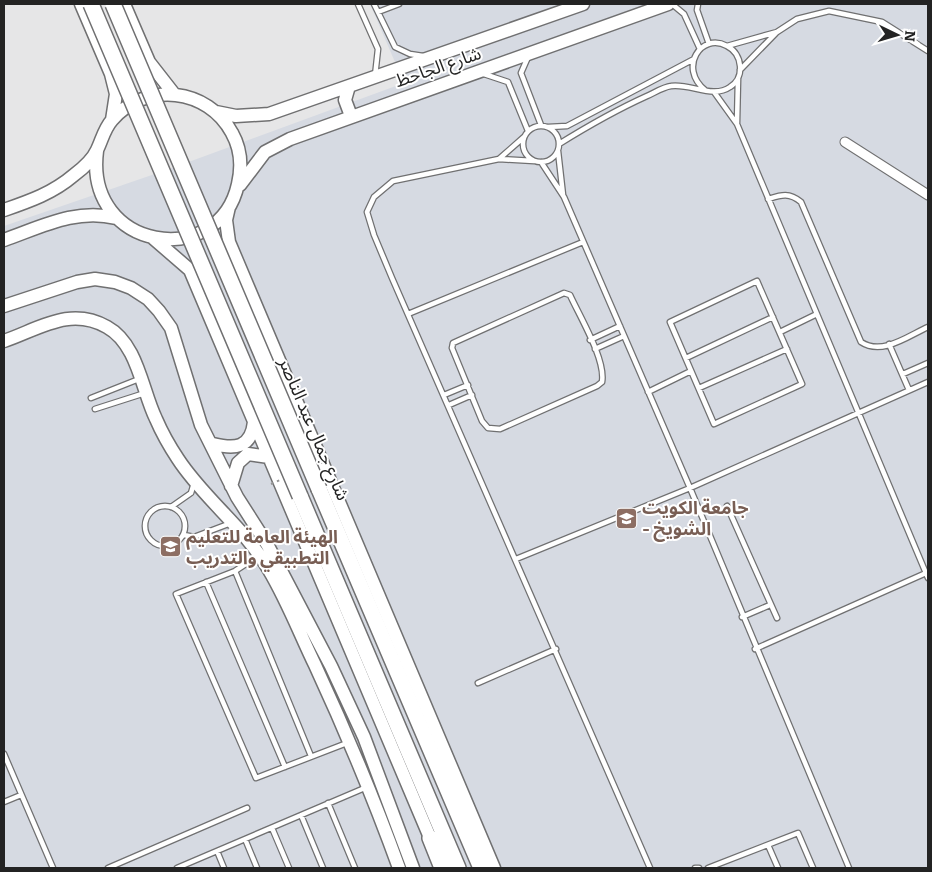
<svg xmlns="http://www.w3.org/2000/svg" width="932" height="872" font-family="Bitter,'Noto Sans Arabic',serif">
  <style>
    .built { fill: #d6dae2 }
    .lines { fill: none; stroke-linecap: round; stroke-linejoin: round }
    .lane-casing { stroke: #707071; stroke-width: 7 }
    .street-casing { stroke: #707071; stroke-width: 11 }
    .secondary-casing { stroke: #707071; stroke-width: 15 }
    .highway-casing { stroke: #707071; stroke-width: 18 }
    .lane { stroke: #fff; stroke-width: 4.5 }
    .street { stroke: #fff; stroke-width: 9 }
    .secondary { stroke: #fff; stroke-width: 12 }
    .highway { stroke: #fff; stroke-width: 15 }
    .highway-bridge-casing { stroke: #707071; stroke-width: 18; stroke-linecap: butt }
    .path-bridge { stroke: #959596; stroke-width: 2; stroke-dasharray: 2.5 4; stroke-linecap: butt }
    .highway-bridge { stroke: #fff; stroke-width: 15 }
    .labels { text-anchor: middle; stroke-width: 4; stroke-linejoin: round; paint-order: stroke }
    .street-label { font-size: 18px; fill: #232323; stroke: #fff }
    .education-label { font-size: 18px; font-weight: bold; fill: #785e54; stroke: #fff; text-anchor: start }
  </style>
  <rect width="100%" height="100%" fill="#e6e6e7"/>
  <!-- built -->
  <path class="built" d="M370,4h558v864h-924v-642l171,-59 229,-84z"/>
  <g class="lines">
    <defs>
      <path id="lane" d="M358,4l20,45 -3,27
        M374,4l21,43 15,7 13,2
        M672,4l12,10 16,35
        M698,4l-1,6 12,34
        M378,12l21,-8
        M727,46l50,-14 20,-13 32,-8 53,11 46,29
        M528,57l-7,16 20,52
        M740,70l36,-37
        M484,74l24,8 20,49
        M714,92l23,32 191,454
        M737,123l1,-44
        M523 144a18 18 0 1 1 36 0a18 18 0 1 1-36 0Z
        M548,127l19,-1 127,-67
        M559,144c29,-18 57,-34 88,-48 7,-3 16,-9 24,-10 19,-3 42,13 59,1 15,-9 13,-33 -3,-41 -26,-14 -49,22 -22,44
        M558,151l5,44
        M499,159l25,-22
        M534,161l-35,-2 -106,22 -19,16 -7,15 7,23 18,43 258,590
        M541,162l23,35 126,291 159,380
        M768,199c13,-4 21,-7 33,3l60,140c21,14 47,-6 67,-15
        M757,281l45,103 -88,40 -44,-102z
        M564,293l6,2c10,22 36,65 32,87l-5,4 -97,43 -12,-1 -6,-7 -30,-73 1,-5z
        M408,314l175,-72
        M780,332l37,-18
        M590,340l30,-14
        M889,344l20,46
        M595,349l29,-13
        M686,358l87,-41
        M903,374l25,-11
        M699,388l88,-39
        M648,392l43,-21
        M444,395l24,-10
        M91,398l48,-19
        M449,405l23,-10
        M95,409l50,-16
        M145 526a20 20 0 1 1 40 0a20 20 0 1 1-40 0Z
        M727,506l50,112
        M171,507l20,-14 3,-10
        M184,535l10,2 37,-14
        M258,556l-23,15 -59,23 80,184 91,-35
        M516,559l174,-71 238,-106
        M235,571l76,185
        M206,582l79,185
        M742,617l28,-12
        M755,649l171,-76
        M478,683l78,-34
        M4,754l49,114
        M4,802l17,-7
        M328,803l27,65
        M301,815l22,53
        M272,828l17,40
        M245,839l12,29
        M768,845l10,23
        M217,851l7,17
        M108,868l139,-60
        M177,868l190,-81
        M695,868h4
        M708,868l90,-35 15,35"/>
      <path id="street" d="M845,142l83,53"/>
      <path id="secondary" d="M81,4l30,70 5,20 -4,26
        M124,4l25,58 25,32
        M349,86l-4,14 6,16
        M216,112l20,4 33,-2 314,-110
        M240,185l25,-33 25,-13 378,-135
        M229,207l-3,13 3,22 265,626
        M4,210c26,-9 49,-17 70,-35 8,-6 19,-16 23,-25 5,-10 7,-21 15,-30 34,-39 96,-32 120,13 9,16 10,34 6,51 -19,87 -154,67 -141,-33
        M153,238l37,32 244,577
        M4,240c37,-13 72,-32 112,-22
        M4,306l73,-24 18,-3 20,3 16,6 17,11 11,12 12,17 30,97 36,72 30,47 64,122 33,71 49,131
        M4,341c35,-12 66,-35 103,-14 31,17 35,64 49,92 6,14 14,28 22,40 26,40 67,69 91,111 18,30 31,64 46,95 31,67 59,134 84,203
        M213,444c21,5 38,5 41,-22
        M231,486l7,-23 10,-9 21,3"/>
      <path id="highway" d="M319,489l162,379
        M300,496l158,372
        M430,838l12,30"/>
    </defs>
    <!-- lane casing -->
    <use href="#lane" class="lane-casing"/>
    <!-- street casing -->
    <use href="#street" class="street-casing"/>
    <!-- secondary casing -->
    <use href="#secondary" class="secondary-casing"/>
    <!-- highway casing -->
    <use href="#highway" class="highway-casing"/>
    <!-- lane -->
    <use href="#lane" class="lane"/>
    <!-- street -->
    <use href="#street" class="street"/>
    <!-- secondary -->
    <use href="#secondary" class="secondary"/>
    <!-- highway -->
    <use href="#highway" class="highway"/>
    <defs>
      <path id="highway-bridge" d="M91,4l209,492
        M113,4l206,485"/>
    </defs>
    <!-- highway-bridge casing -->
    <use href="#highway-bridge" class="highway-bridge-casing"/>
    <!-- path-bridge -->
    <path class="path-bridge" d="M321,463l10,-5
      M271,484l9,-4"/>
    <!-- highway-bridge -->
    <use href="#highway-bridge" class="highway-bridge"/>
  </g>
  <!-- icons -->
  <defs>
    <symbol id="university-square" viewBox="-11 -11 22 22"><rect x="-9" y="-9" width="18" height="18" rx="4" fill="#8d6e63" stroke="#fff"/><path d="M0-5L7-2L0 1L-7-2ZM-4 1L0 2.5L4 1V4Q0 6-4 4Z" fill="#fff"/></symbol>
  </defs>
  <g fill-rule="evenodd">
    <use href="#university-square" x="614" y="506" width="25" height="25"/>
    <use href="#university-square" x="158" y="534" width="25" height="25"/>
  </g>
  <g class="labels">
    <!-- street labels -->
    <g class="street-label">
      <text transform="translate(438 67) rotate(-19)" y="6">شارع الجاحظ</text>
      <text transform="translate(314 429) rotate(67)" y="6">شارع جمال عبد الناصر</text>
    </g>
    <!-- education labels -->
    <g class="education-label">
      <text x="642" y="514">جامعة الكويت<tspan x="642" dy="21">- الشويخ</tspan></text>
      <text x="186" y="543">الهيئة العامة للتعليم<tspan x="186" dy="21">التطبيقي والتدريب</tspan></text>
    </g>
  </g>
  <!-- border -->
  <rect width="932" height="872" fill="none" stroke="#232323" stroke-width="10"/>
  <!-- north arrow -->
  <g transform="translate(897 35) rotate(95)" stroke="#ffffff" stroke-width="4" paint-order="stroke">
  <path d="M0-4L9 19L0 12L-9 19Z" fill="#232323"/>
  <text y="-8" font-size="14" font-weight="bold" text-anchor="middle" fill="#232323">N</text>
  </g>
</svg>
